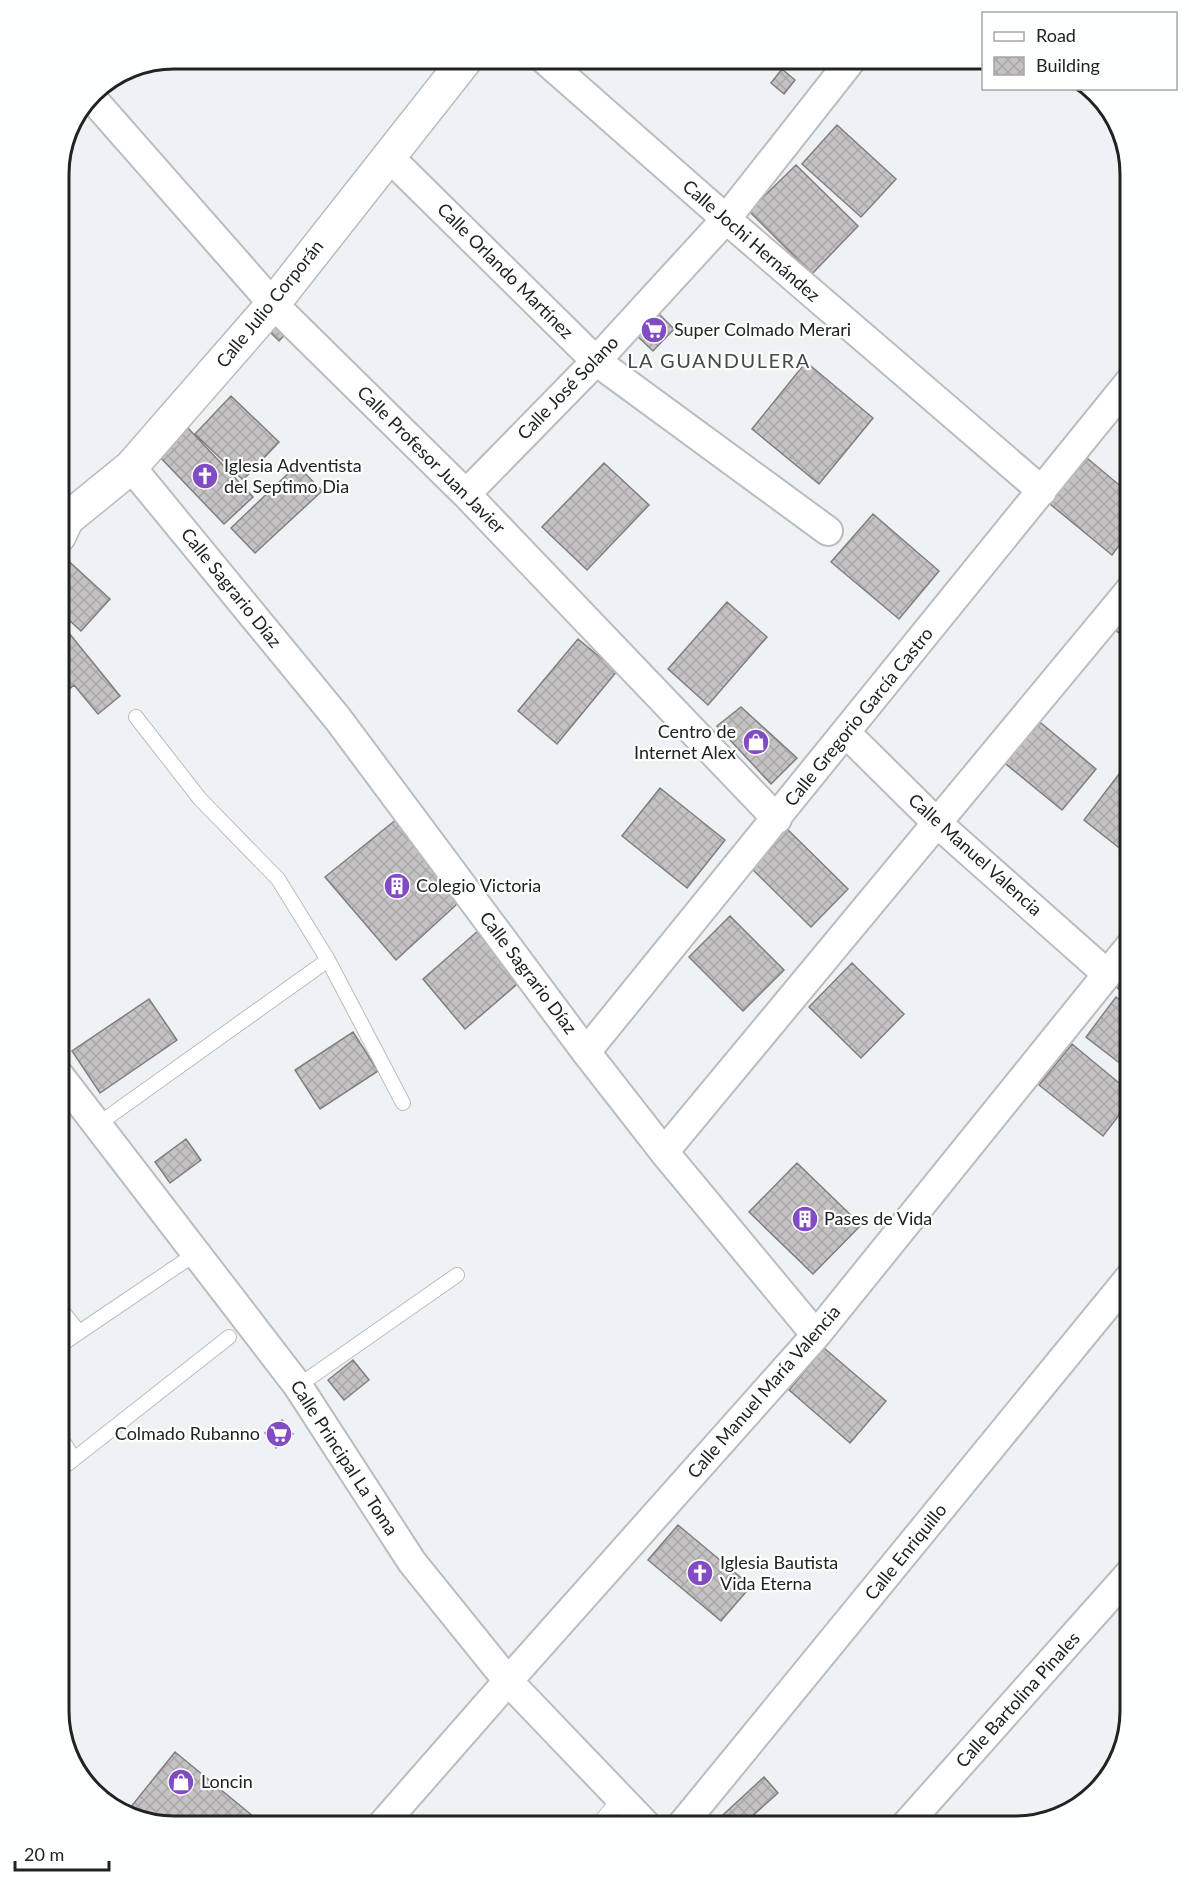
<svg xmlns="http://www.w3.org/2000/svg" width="1189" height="1885" font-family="Lato,sans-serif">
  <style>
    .building { fill: url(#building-cross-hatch); stroke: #817e80; stroke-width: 1.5 }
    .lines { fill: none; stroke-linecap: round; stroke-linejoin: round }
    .service-casing { stroke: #babdbf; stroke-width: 16 }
    .minor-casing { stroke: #babdbf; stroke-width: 32 }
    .tertiary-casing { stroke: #babdbf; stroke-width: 36 }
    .service { stroke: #fff; stroke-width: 14 }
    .minor { stroke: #fff; stroke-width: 28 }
    .tertiary { stroke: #fff; stroke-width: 33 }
    .labels { text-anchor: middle; stroke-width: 4.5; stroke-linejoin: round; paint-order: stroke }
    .street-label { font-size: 18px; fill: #212222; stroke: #feffff }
    .poi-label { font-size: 18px; fill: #212222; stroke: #feffff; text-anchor: start }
    .neighbourhood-label { font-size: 20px; letter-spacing: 1.5px; fill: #47494b; stroke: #feffff }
    .rim { fill: none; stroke: #212222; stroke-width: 3 }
  </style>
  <defs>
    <pattern id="building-cross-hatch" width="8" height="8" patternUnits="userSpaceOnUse" patternTransform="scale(1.5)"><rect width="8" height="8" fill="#c5c2c3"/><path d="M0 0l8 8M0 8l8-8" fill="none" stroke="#a9a6a7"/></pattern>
  </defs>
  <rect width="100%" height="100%" fill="#eff2f4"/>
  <!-- building -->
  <path class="building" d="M782,69l13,11 -11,14 -13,-11z
    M837,125l59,54 -35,38 -59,-53z
    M796,165l62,61 -46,48 -63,-63z
    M655,310l19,19 -21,22 -20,-19z
    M275,314l15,15 -11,12 -15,-15z
    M806,362l67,56 -54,66 -67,-55z
    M231,396l48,46 -36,38 -48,-46z
    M187,427l66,70 -29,27 -66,-69z
    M1076,449l54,45v37l-18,24 -73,-60z
    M604,463l45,42 -62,65 -45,-43z
    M297,465l25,26 -67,62 -24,-25z
    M873,514l66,57 -40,48 -68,-57z
    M63,556l47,43 -29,32 -22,-20v-51z
    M1130,598v44l-21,-17z
    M727,602l40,35 -59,68 -40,-36z
    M60,622l60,74 -22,18 -24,-29 -15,13z
    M578,639l39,32 -60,73 -39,-33z
    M741,707l56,51 -26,26 -54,-58z
    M1035,718l61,51 -34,41 -61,-50z
    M1130,759v24l-11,-9z
    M1119,774l11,9v67l-3,4 -43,-34z
    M660,788l65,52 -38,48 -65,-52z
    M408,810l60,84 -72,66 -71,-83z
    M782,824l66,65 -37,38 -66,-65z
    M730,916l54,54 -41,41 -54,-54z
    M479,930l43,50 -57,49 -42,-50z
    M852,963l52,51 -43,44 -52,-51z
    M1130,965v34l-16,-14z
    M1116,997l14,11v63l-44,-34z
    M149,999l28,41 -77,53 -28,-42z
    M353,1032l25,39 -58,38 -25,-39z
    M1072,1044l58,48v9l-27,35 -64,-51z
    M186,1139l15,21 -31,23 -15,-21z
    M797,1163l64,62 -48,49 -64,-62z
    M824,1348l62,53 -36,42 -61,-53z
    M353,1360l16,20 -25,20 -16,-20z
    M282,1420l11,14 -17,14 -11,-15z
    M678,1525l73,61 -30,35 -73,-61z
    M175,1752l90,74h-98l-41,-13z
    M764,1777l14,16 -37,33h-30z"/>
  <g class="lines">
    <defs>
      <path id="service" d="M136,717l64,82 78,80 50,81
        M97,1125l231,-165 75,143
        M59,1307l20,25
        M59,1346l136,-92
        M298,1386l159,-111
        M74,1459l155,-122
        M59,1470l15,-11 -15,-24
        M597,1826l23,-28"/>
      <path id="minor" d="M544,59l182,160 316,272
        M91,97l182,207 193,190 311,325
        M388,156l208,205 232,170
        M131,467l207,252 248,333 78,100 152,183
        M466,494l130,-133 130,-142 126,-160
        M846,733l91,90 170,151
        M586,1052l544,-671
        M59,1075l239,311 114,176 96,119 139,145
        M664,1152l466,-562
        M381,1826l127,-145 308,-346 314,-389
        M681,1826l449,-549
        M905,1826l225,-253"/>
      <path id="tertiary" d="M59,536l8,-17 64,-52 142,-163 193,-245"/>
    </defs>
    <!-- service casing -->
    <use href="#service" class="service-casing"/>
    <!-- minor casing -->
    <use href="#minor" class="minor-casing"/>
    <!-- tertiary casing -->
    <use href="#tertiary" class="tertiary-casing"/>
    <!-- service -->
    <use href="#service" class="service"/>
    <!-- minor -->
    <use href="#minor" class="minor"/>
    <!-- tertiary -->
    <use href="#tertiary" class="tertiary"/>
  </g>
  <!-- icons -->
  <defs>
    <symbol id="supermarket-disc" viewBox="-11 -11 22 22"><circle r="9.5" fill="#814cc3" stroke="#feffff"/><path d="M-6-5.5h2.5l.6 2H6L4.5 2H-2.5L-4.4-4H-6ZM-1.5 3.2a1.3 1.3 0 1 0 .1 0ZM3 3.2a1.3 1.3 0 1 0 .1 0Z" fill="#fff"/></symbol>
    <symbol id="church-disc" viewBox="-11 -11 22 22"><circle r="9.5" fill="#814cc3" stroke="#feffff"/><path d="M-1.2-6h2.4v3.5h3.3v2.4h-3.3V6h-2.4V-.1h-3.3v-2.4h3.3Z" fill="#fff"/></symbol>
    <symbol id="shop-disc" viewBox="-11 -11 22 22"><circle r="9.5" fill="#814cc3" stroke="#feffff"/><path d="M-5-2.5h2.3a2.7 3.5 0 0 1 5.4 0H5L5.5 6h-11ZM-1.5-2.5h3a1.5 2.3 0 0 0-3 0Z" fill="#fff"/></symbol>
    <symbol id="building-disc" viewBox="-11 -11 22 22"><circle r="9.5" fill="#814cc3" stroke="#feffff"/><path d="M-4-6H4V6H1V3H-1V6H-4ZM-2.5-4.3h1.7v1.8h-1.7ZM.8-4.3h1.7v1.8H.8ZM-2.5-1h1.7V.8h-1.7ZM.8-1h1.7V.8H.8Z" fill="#fff"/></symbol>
  </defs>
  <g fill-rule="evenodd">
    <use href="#supermarket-disc" x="639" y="315" width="30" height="30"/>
    <use href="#church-disc" x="190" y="461" width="30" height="30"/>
    <use href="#shop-disc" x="741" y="727" width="30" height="30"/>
    <use href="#building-disc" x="382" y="871" width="30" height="30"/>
    <use href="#building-disc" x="790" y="1204" width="30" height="30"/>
    <use href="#supermarket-disc" x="264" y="1419" width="30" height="30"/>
    <use href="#church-disc" x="685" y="1558" width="30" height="30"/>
    <use href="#shop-disc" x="166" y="1767" width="30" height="30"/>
  </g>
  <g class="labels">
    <!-- street labels -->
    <g class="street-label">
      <text transform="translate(751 241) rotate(41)" y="6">Calle Jochi Hernández</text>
      <text transform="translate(505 271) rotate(45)" y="6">Calle Orlando Martínez</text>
      <text transform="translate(270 304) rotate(-51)" y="6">Calle Julio Corporán</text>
      <text transform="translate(568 388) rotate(-46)" y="6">Calle José Solano</text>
      <text transform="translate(431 460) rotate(45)" y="6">Calle Profesor Juan Javier</text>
      <text transform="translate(231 588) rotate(51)" y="6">Calle Sagrario Díaz</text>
      <text transform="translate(859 717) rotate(-51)" y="6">Calle Gregorio García Castro</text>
      <text transform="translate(975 855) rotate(42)" y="6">Calle Manuel Valencia</text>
      <text transform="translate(528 973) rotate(53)" y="6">Calle Sagrario Díaz</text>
      <text transform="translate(764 1392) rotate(-49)" y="6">Calle Manuel María Valencia</text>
      <text transform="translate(344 1458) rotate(57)" y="6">Calle Principal La Toma</text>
      <text transform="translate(906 1552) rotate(-51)" y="6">Calle Enriquillo</text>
      <text transform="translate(1018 1700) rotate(-48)" y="6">Calle Bartolina Pinales</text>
    </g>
    <!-- poi labels -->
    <g class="poi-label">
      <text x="674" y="336">Super Colmado Merari</text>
      <text x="224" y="472">Iglesia Adventista<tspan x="224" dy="21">del Septimo Dia</tspan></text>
      <text x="736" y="738" text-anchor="end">Centro de<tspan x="736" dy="21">Internet Alex</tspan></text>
      <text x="416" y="892">Colegio Victoria</text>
      <text x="824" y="1225">Pases de Vida</text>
      <text x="260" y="1440" text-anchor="end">Colmado Rubanno</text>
      <text x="720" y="1569">Iglesia Bautista<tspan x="720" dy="21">Vida Eterna</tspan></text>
      <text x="201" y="1788">Loncin</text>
    </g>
    <!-- neighbourhood labels -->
    <g class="neighbourhood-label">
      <text x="719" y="368">LA GUANDULERA</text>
    </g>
  </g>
  <!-- crop -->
  <path d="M0 0H1189V1885H0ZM174 69H1015A105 105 0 0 1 1120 174V1711A105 105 0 0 1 1015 1816H174A105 105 0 0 1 69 1711V174A105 105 0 0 1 174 69Z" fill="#feffff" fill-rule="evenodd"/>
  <path class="rim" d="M174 69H1015A105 105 0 0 1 1120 174V1711A105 105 0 0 1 1015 1816H174A105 105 0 0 1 69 1711V174A105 105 0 0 1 174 69Z"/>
  <!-- legend -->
  <rect x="982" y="12" width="195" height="78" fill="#feffff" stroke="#a6a7a7" stroke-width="1.5"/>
  <rect x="994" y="32" width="30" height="9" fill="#ffffff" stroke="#a6a7a7" stroke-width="1.5"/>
  <text x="1036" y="42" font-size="18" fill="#212222">Road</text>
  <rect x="994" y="57" width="30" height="18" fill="url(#building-cross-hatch)" stroke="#a6a7a7" stroke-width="1.5"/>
  <text x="1036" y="72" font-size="18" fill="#212222">Building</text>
  <!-- scale -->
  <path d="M15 1861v9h94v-9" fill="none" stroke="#212222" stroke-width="3"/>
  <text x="24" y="1861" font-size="18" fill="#212222" stroke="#feffff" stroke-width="4.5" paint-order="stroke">20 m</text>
</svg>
